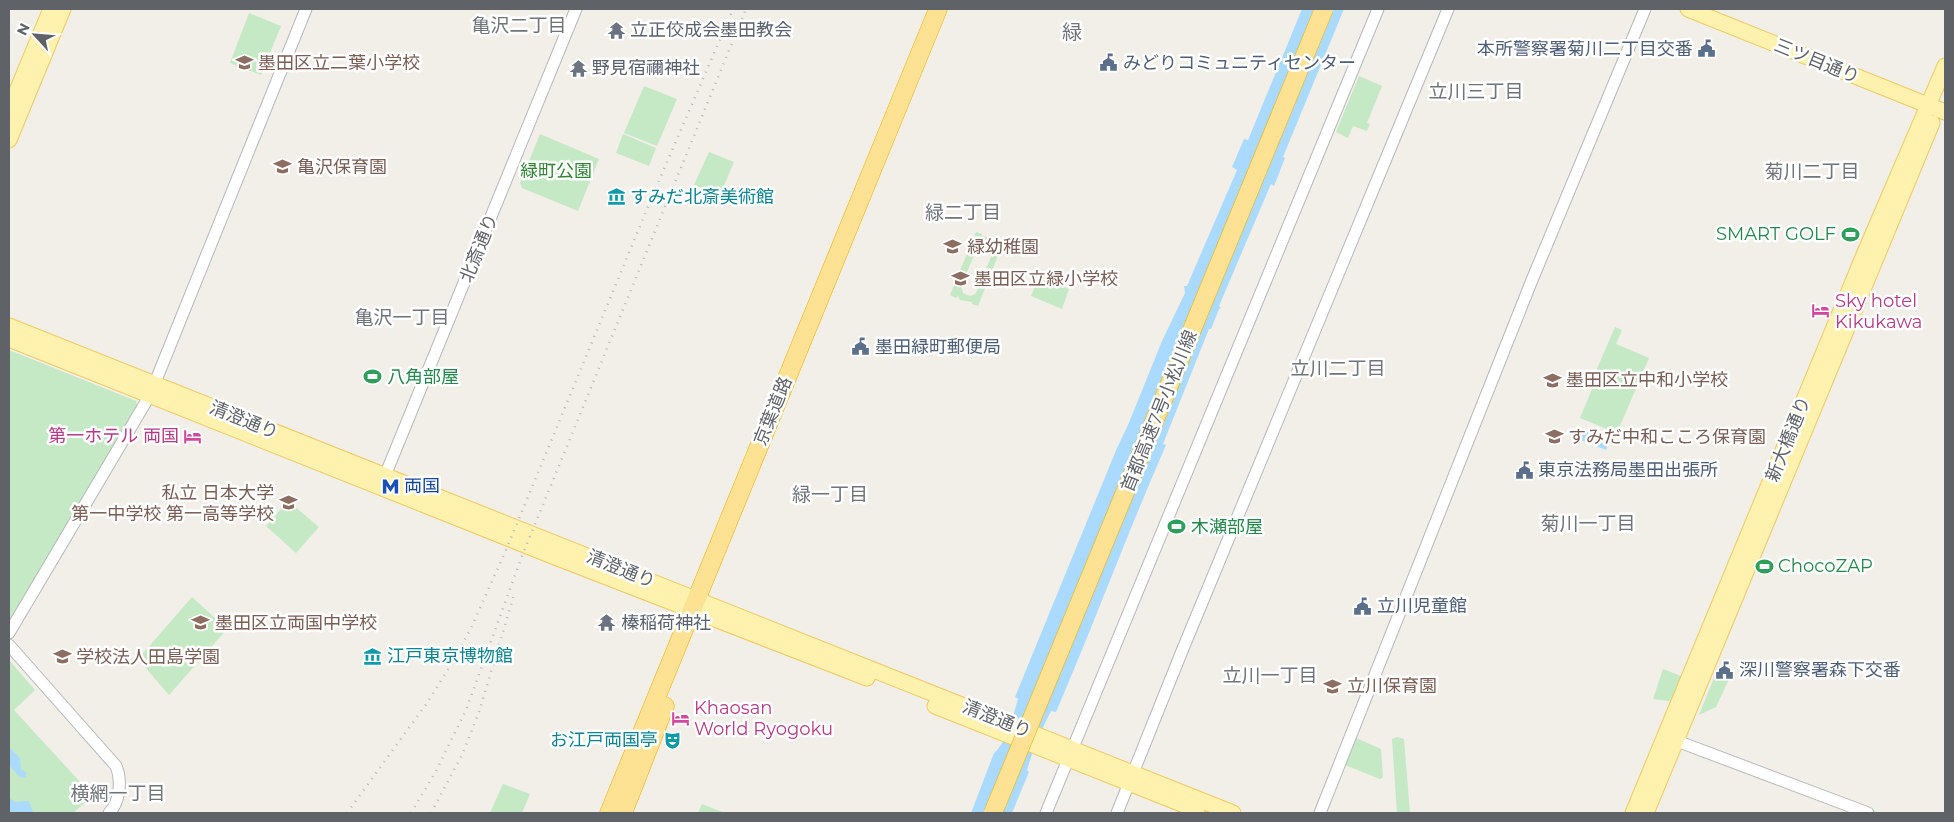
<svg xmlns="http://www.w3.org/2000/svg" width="1954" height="822" font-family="Montserrat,'Noto Sans JP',sans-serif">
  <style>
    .green { fill: #c5e8c5; fill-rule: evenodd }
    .water { fill: #aadaff }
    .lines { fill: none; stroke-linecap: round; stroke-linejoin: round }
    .minor-casing { stroke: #b5b8bc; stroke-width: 13 }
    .major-casing { stroke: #f2c960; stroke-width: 17 }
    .highway-casing { stroke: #f9ab00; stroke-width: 19 }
    .minor { stroke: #fff; stroke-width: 11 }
    .major { stroke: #fff2af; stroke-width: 15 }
    .highway { stroke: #fde293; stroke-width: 18 }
    .rail { stroke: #b6b7b8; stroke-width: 2.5; stroke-dasharray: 1 6; stroke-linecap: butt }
    .highway-bridge-casing { stroke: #f9ab00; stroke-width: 19; stroke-linecap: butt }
    .highway-bridge { stroke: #fde293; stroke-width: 18 }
    .labels { text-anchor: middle; stroke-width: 5; stroke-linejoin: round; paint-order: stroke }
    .worship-label { font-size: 18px; fill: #5b616d; stroke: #fff; text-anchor: start }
    .service-label { font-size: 18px; fill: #4e5e75; stroke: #fff; text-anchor: start }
    .street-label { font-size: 18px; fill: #5f6368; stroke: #fff }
    .education-label { font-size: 18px; fill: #785e54; stroke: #fff; text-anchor: start }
    .park-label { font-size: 18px; fill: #348238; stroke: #fff }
    .culture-label { font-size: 18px; fill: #0d838f; stroke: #fff; text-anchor: start }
    .leisure-label { font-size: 18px; fill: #27864d; stroke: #fff; text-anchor: start }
    .hotel-label { font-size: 18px; fill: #b23c85; stroke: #fff; text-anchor: start }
    .transit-label { font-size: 18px; fill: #164399; stroke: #fff; text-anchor: start }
    .neighbourhood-label { font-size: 19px; fill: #70757a; stroke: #fff }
    .quarter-label { font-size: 20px; fill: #70757a; stroke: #fff }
  </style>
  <rect width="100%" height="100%" fill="#f1efe8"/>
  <!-- green -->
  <path class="green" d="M249,13l32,13 -20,49 -31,-12z
    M1359,76l23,10 -15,37 3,1 -3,7 -14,-5 -5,12 -12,-6z
    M644,86l33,13 -20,47 -33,-13z
    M540,134l59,25 -21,52 -56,-23 -2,-5z
    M623,134l33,14 -7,18 -33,-13z
    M709,152l25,10 -14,33 -26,-10z
    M976,232l6,2v2l8,2 6,4 1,-1 6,2 -25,63 -6,-2v-2l-12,-2 -2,-4 -2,2 -6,-3zM984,243l6,3 3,6 -17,41c-4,4 -8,3 -13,0l-2,-7 17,-40z
    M1039,277l30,12 -7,20 -31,-13z
    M1615,327l7,3 -6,14 33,14 -32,75 -37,-15 13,-31 -3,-2z
    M9,350l127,51 1,4 -125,213h-3z
    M288,501l31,26 -23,26 -30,-27z
    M192,597l35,32 -58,66 -31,-36z
    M9,660l26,30 -21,20 79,86 -20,17h-64z
    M1663,669l23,9 -9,24 -24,-3z
    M1716,673l13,6 -13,28 -17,8z
    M1397,737l7,2 6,74h-13l-5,-74z
    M1356,738l25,11 2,28 -3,2 -35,-14z
    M503,784l27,10 -8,19h-32z
    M702,804l23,9h-27z"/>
  <!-- water -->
  <path class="water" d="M1302,9h42l-61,148 2,1 -11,28 -3,-2 -52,122 2,2 -2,1 -8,20h-2l-46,115 3,1c-39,89 -72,179 -110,267l-5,-1c-10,19 -18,38 -24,59l2,2 -17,41h-41l23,-60c11,-8 20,-40 24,-54l-3,-2 102,-249 11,-23 34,-84 23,-48 -1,-7h3l50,-116 -5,-3 12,-28 4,1z
    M1580,428l30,11 -4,11 -30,-12z
    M9,747l11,11 1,12 5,2v6l-6,-1 -11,-12z
    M9,798l6,4 14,-1 4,11 7,1h-31z"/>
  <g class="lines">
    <defs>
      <path id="minor" d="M382,483l194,-474
        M9,633l141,-238 156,-386
        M9,645l107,121c6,14 4,36 -7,47
        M1669,738l199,75
        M1046,813l332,-804
        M1117,813l65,-162 266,-642
        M1320,813l212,-533 113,-271"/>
      <path id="major" d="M1688,9l257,103
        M9,110l42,-101
        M9,140l54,-131
        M9,326l1224,487
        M9,339l541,216 317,123
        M935,706l262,104
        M1633,813l233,-563 79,-184
        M1646,813l286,-690"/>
      <path id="highway" d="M609,813l329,-804
        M623,813l42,-107"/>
    </defs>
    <!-- minor casing -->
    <use href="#minor" class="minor-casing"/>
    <!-- major casing -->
    <use href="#major" class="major-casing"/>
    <!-- highway casing -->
    <use href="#highway" class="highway-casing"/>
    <!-- minor -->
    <use href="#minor" class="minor"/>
    <!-- major -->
    <use href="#major" class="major"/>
    <!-- highway -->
    <use href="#highway" class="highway"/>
    <!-- rail -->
    <path class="rail" d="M347,813l80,-110 25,-40 19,-35 35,-78 146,-353 81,-188
      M411,813l25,-42 30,-61 56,-154 224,-547
      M431,813l31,-58 17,-43 35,-117"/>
    <defs>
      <path id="highway-bridge" d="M993,813l331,-804"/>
    </defs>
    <!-- highway-bridge casing -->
    <use href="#highway-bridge" class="highway-bridge-casing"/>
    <!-- highway-bridge -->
    <use href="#highway-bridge" class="highway-bridge"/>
  </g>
  <!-- icons -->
  <defs>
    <symbol id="temple-bare" viewBox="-9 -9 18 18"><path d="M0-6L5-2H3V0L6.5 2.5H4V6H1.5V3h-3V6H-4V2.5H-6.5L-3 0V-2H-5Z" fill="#6b7280" stroke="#fff" stroke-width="2.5" paint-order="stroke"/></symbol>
    <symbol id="civic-bare" viewBox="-9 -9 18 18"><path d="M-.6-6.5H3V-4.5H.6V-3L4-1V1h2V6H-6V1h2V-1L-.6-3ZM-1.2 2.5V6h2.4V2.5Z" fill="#5c6f8a" stroke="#fff" stroke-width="2.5" paint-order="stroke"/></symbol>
    <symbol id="school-bare" viewBox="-9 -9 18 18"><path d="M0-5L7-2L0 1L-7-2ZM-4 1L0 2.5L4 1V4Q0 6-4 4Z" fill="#8d6e63" stroke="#fff" stroke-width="2.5" paint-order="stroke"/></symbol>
    <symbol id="museum-bare" viewBox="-9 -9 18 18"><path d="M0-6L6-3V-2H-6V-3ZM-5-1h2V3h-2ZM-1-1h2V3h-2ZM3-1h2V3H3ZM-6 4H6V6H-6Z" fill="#0f9aa8" stroke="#fff" stroke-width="2.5" paint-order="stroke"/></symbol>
    <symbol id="stadium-bare" viewBox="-9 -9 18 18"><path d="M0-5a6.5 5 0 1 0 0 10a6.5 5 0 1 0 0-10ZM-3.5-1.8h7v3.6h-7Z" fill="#2e9e5b" stroke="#fff" stroke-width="2.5" paint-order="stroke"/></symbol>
    <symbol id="hotel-bare" viewBox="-9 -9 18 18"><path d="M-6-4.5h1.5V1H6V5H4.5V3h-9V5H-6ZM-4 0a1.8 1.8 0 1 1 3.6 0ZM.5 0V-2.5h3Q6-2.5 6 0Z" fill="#d1479c" stroke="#fff" stroke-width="2.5" paint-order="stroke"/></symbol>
    <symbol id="metro-bare" viewBox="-9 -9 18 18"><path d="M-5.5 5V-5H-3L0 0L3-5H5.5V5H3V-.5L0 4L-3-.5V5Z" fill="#1a4fb4" stroke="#fff" stroke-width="2.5" paint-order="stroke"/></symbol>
    <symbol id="university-bare" viewBox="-9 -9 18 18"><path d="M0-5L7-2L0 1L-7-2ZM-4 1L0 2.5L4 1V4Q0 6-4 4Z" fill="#8d6e63" stroke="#fff" stroke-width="2.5" paint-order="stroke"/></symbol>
    <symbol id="theatre-bare" viewBox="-9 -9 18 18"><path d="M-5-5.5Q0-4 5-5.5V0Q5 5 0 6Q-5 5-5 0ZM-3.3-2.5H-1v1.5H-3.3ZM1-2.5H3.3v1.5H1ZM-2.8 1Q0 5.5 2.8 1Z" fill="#0f9aa8" stroke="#fff" stroke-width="2.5" paint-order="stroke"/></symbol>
  </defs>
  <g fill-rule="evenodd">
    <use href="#temple-bare" x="604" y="18" width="25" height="25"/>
    <use href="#civic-bare" x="1694" y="36" width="25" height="25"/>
    <use href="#school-bare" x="232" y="50" width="25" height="25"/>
    <use href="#civic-bare" x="1096" y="50" width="25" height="25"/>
    <use href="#temple-bare" x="566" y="56" width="25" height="25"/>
    <use href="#school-bare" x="270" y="154" width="25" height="25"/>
    <use href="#museum-bare" x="604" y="184" width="25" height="25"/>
    <use href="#stadium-bare" x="1838" y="222" width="25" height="25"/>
    <use href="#school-bare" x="940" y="234" width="25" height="25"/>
    <use href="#school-bare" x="948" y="266" width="25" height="25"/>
    <use href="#hotel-bare" x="1808" y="298" width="25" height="25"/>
    <use href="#civic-bare" x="848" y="334" width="25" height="25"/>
    <use href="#stadium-bare" x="360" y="364" width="25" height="25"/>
    <use href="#school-bare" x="1540" y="368" width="25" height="25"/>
    <use href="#hotel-bare" x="180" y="424" width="25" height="25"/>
    <use href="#school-bare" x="1542" y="424" width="25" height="25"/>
    <use href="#civic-bare" x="1512" y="458" width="25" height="25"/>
    <use href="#metro-bare" x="378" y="474" width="25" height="25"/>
    <use href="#school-bare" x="276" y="490" width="25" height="25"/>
    <use href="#stadium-bare" x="1164" y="514" width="25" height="25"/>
    <use href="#stadium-bare" x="1752" y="554" width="25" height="25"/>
    <use href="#civic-bare" x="1350" y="594" width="25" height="25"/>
    <use href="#school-bare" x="188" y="610" width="25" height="25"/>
    <use href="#temple-bare" x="594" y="610" width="25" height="25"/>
    <use href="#museum-bare" x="360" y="644" width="25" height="25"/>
    <use href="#university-bare" x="50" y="644" width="25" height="25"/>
    <use href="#civic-bare" x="1712" y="658" width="25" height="25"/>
    <use href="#school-bare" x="1320" y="674" width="25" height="25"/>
    <use href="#hotel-bare" x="668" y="706" width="25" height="25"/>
    <use href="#theatre-bare" x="660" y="728" width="25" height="25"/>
  </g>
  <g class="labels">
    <!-- worship labels -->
    <g class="worship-label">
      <text x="630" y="36">立正佼成会墨田教会</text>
      <text x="592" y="74">野見宿禰神社</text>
      <text x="621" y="629">榛稲荷神社</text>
    </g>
    <!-- service labels -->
    <g class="service-label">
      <text x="1693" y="55" text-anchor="end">本所警察署菊川二丁目交番</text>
      <text x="1123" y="69">みどりコミュニティセンター</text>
      <text x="875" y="353">墨田緑町郵便局</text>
      <text x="1538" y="476">東京法務局墨田出張所</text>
      <text x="1377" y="612">立川児童館</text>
      <text x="1739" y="676">深川警察署森下交番</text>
    </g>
    <!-- street labels -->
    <g class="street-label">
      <text transform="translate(1817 61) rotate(22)" y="6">三ツ目通り</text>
      <text transform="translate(479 248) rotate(-68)" y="6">北斎通り</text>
      <text transform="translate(773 411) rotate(-68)" y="6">京葉道路</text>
      <text transform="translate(1159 411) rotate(-68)" y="6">首都高速7号小松川線</text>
      <text transform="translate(244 420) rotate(22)" y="6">清澄通り</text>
      <text transform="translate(1788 439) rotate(-68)" y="6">新大橋通り</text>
      <text transform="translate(621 569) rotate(22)" y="6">清澄通り</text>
      <text transform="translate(997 719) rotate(22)" y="6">清澄通り</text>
    </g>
    <!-- education labels -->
    <g class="education-label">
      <text x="258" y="69">墨田区立二葉小学校</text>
      <text x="297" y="173">亀沢保育園</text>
      <text x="967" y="253">緑幼稚園</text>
      <text x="974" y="285">墨田区立緑小学校</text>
      <text x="1566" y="386">墨田区立中和小学校</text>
      <text x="1568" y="443">すみだ中和こころ保育園</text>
      <text x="274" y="499" text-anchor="end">私立 日本大学<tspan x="274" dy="21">第一中学校 第一高等学校</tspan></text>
      <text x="215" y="629">墨田区立両国中学校</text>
      <text x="76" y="663">学校法人田島学園</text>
      <text x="1347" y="692">立川保育園</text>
    </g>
    <!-- park labels -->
    <g class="park-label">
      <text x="556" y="177">緑町公園</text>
    </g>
    <!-- culture labels -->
    <g class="culture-label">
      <text x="630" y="203">すみだ北斎美術館</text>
      <text x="387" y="662">江戸東京博物館</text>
      <text x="658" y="746" text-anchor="end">お江戸両国亭</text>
    </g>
    <!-- leisure labels -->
    <g class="leisure-label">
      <text x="1836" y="240" text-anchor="end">SMART GOLF</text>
      <text x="387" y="383">八角部屋</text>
      <text x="1191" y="533">木瀬部屋</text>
      <text x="1778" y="572">ChocoZAP</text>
    </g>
    <!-- hotel labels -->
    <g class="hotel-label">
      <text x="1835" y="307">Sky hotel<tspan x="1835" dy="21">Kikukawa</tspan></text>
      <text x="179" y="442" text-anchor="end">第一ホテル 両国</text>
      <text x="694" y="714">Khaosan<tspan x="694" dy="21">World Ryogoku</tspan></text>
    </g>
    <!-- transit labels -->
    <g class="transit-label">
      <text x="404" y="492">両国</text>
    </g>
    <!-- neighbourhood labels -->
    <g class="neighbourhood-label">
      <text x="519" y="32">亀沢二丁目</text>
      <text x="1476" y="98">立川三丁目</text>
      <text x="1812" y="178">菊川二丁目</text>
      <text x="963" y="219">緑二丁目</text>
      <text x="402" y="324">亀沢一丁目</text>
      <text x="1338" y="375">立川二丁目</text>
      <text x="830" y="501">緑一丁目</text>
      <text x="1588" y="530">菊川一丁目</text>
      <text x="1270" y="682">立川一丁目</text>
      <text x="118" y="800">横網一丁目</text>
    </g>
    <!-- quarter labels -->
    <g class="quarter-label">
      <text x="1072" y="39">緑</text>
    </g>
  </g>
  <!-- border -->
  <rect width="1954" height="822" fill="none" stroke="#5f6368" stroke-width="20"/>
  <!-- north arrow -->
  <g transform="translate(35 35) rotate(296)" stroke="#ffffff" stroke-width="4" paint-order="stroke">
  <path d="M0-4L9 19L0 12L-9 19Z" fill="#5f6368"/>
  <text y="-8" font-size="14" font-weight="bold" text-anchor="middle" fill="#5f6368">N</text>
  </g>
</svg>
